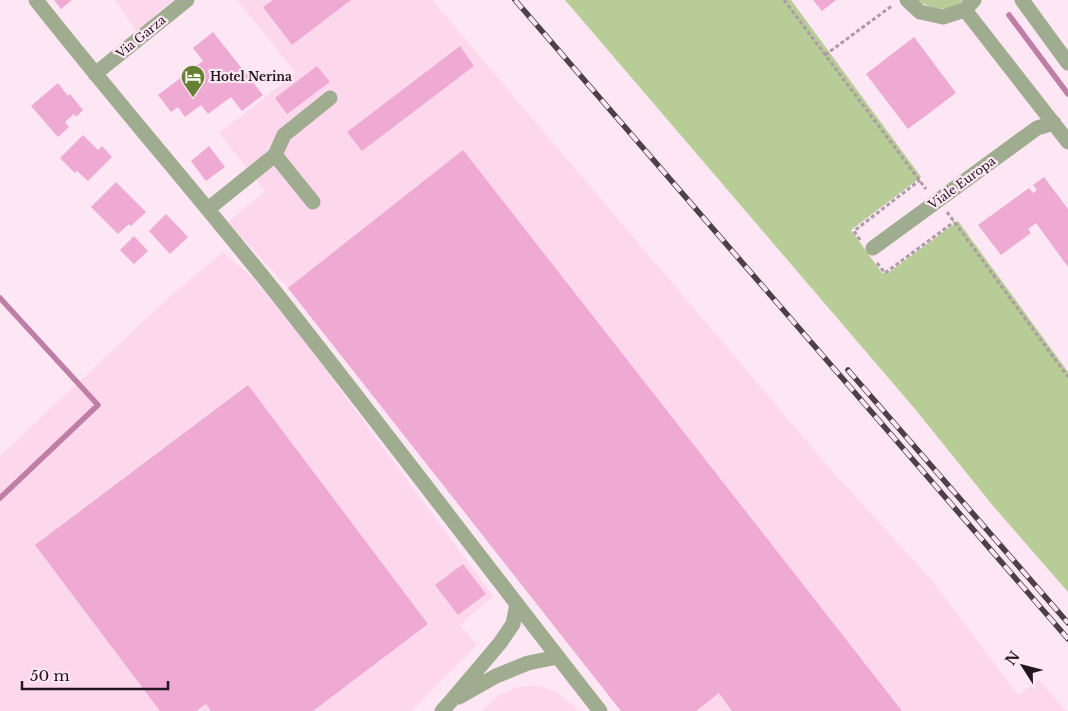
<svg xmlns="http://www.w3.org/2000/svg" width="1068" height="711" font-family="'Libre Baskerville',serif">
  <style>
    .built { fill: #fdd8ed }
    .green { fill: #b7cc96 }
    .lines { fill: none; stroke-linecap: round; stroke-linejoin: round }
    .stream { stroke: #bf7ea5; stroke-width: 5.5 }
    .building { fill: #eeaad2 }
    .path { stroke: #ad9ba5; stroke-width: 3; stroke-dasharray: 4 2.5; stroke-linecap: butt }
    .minor { stroke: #a0ac8f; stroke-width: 15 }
    .rail-casing { stroke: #4d4148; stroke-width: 5.5 }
    .rail { stroke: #fee7f4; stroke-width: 4; stroke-dasharray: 11; stroke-linecap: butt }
    .labels { text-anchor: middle; stroke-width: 4.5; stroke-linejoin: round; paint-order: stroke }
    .street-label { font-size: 12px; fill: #21171d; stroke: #fee7f4 }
    .poi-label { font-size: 12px; font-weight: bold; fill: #21171d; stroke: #fee7f4; text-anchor: start }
  </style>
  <rect width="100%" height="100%" fill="#fee7f4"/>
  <!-- built -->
  <path class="built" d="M115,0h58l-37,31z
    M237,0h195l401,472 98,107 87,116 21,-15 27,31h-445l-333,-423 -60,-66 37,-31 -46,-58 77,-60z
    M223,252l29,25 47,57 194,262 -33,29 17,20 -65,66h-412v-255l167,-157z
    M538,685l19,7 18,15 3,4h-96l15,-15 21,-9z"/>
  <!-- green -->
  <path class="green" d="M565,0h226l130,177 -70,53 31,43h6l70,-52 110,151v220l-74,-85 -79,-98z
    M917,0h48c-15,13 -34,10 -48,0z"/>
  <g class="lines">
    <!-- stream -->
    <path class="stream" d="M1009,15l59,79
      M0,298l98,107 -98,93"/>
  </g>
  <!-- building -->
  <path class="building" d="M54,0h18l-11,9z
    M273,0h78l-59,45 -29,-38z
    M813,0h23l-14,11z
    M213,32l50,63 -21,16 -11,-14 -23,17 -7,-9 -16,12 -7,-10 -7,5 -13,-17 45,-34 -10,-13z
    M914,37l42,56 -48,36 -42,-55z
    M460,46l14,20 -112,85 -15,-19z
    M317,66l13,16 -43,32 -12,-16z
    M58,83l10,13 2,-2 13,16 -7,7 -2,-3 -9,8 4,5 -11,10 -27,-31z
    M83,135l15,15 4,-4 10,11 -24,24 -11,-10 -2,2 -15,-15z
    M209,146l16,21 -19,14 -15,-20z
    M463,150l439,561h-170l-13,-18 -23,18h-75l-333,-423z
    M1044,177l24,32v58l-32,-44 -8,6 3,4 -30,22 -23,-30 51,-37 4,5 4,-3 -4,-5z
    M116,182l30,30 -15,14 -2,-2 -11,10 -27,-27z
    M166,214l22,23 -18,17 -21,-23z
    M134,236l14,15 -14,13 -14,-14z
    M248,385l180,239 -115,87h-102l-5,-7 -10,7h-36l-125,-166z
    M463,564l23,30 -28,21 -23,-30z"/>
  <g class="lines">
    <!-- path -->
    <path class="path" d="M784,0l142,189
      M825,55l68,-50
      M947,212l121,165
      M860,240l-6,-9 66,-51
      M877,263l8,10 69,-51"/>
    <!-- minor -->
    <path class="minor" d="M36,0c78,99 161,194 240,293 109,138 215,279 324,418
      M907,0l13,12 23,5 22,-7 9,-10
      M1022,0l46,63
      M965,10l103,132
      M95,74l92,-74
      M275,155l38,47
      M208,209l67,-54 9,-20 46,-37
      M873,248l164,-120 17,-5
      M459,697l37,-21 32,-13 30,-6
      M442,711l9,-10 49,-58 13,-19 4,-20"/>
    <defs>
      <path id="rail" d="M515,0l553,639
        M848,370l220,253"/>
    </defs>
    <!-- rail casing -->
    <use href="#rail" class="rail-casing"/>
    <!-- rail -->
    <use href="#rail" class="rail"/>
  </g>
  <!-- icons -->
  <defs>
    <symbol id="hotel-pin" viewBox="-11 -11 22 30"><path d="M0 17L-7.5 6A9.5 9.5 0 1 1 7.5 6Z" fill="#678134" stroke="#fee7f4"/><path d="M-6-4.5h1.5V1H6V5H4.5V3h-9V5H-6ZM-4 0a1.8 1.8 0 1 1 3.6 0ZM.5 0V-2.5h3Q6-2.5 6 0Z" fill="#fff"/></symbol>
  </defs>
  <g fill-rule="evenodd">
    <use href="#hotel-pin" x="179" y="63" width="28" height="38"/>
  </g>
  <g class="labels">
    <!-- street labels -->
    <g class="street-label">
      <text transform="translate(141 37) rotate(-39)" y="4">Via Garza</text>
      <text transform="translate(962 183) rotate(-36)" y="4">Viale Europa</text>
    </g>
    <!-- poi labels -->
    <g class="poi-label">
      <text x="210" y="81">Hotel Nerina</text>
    </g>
  </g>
  <!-- north arrow -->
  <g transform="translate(1023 666) rotate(306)" stroke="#fee7f4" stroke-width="4" paint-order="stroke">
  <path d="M0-4L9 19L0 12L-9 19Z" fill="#21171d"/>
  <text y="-8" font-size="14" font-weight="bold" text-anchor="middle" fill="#21171d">N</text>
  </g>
  <!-- scale -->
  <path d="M22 681v8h146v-8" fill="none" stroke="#21171d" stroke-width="2.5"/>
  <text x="30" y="681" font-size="15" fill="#21171d" stroke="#fee7f4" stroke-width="4" paint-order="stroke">50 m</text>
</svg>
